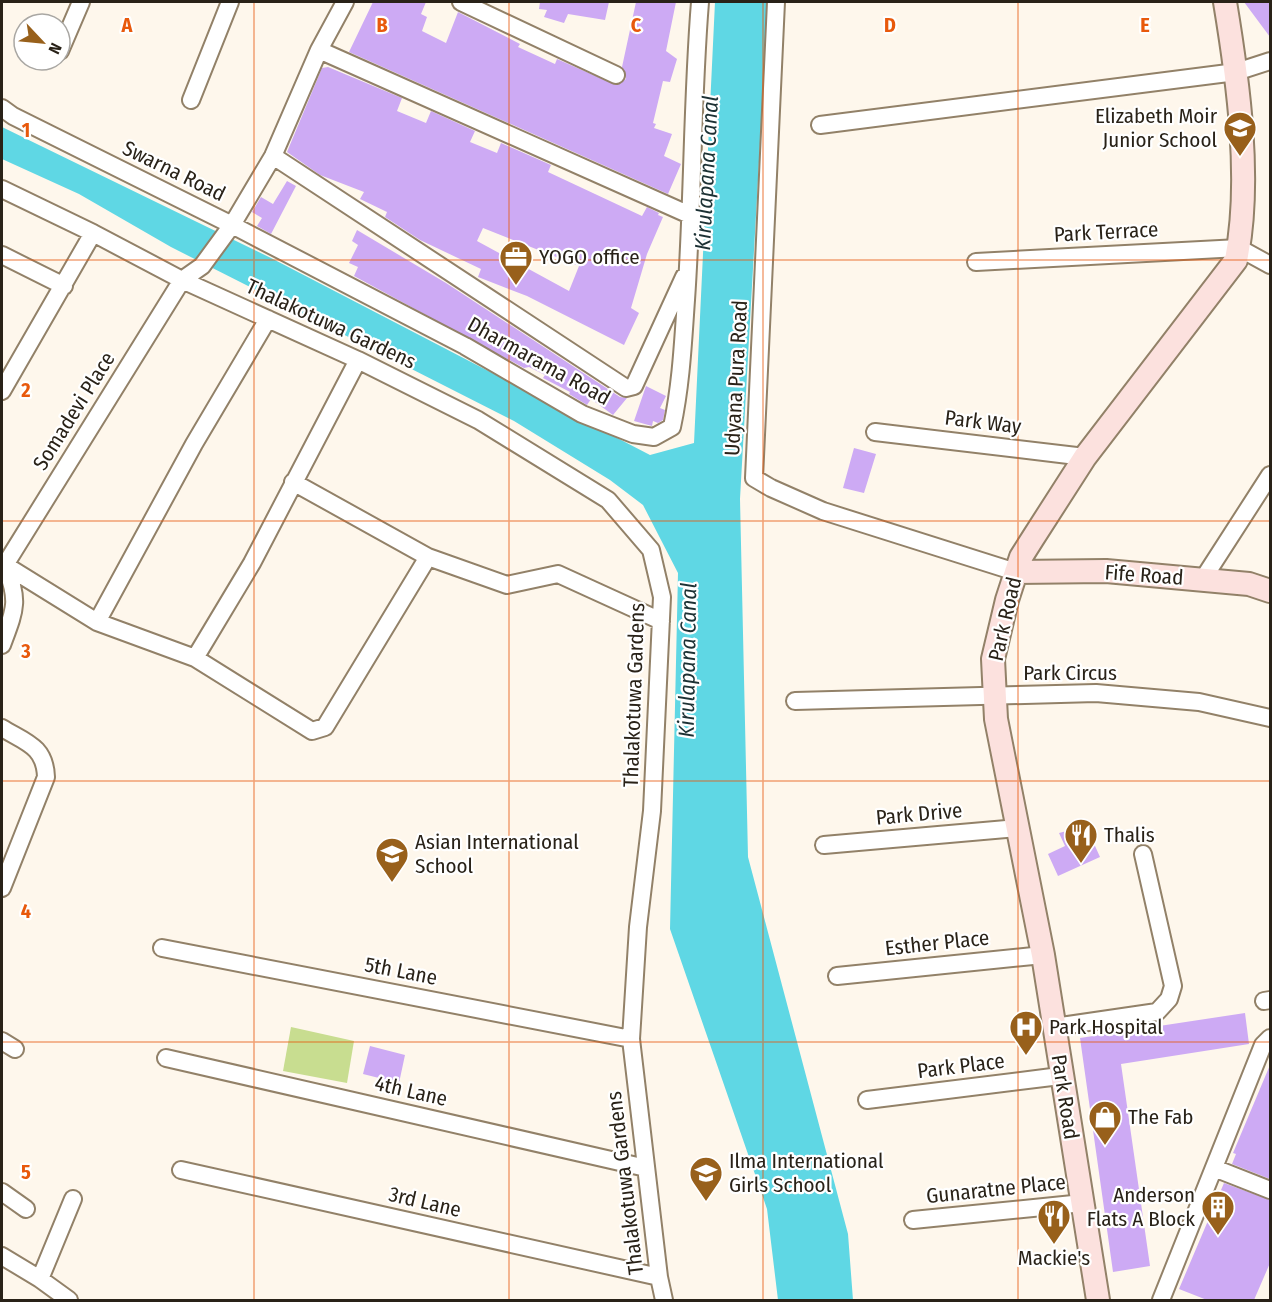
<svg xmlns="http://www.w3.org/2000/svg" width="1272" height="1302" font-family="'Fira Sans Condensed',sans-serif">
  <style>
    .green { fill: #c8dd90 }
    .water { fill: #5fd7e4 }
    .building { fill: #cdaaf4; fill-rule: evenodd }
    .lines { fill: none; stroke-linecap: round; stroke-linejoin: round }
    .minor-casing { stroke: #928168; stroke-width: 20 }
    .secondary-casing { stroke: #928168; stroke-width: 26 }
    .minor { stroke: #fff; stroke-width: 16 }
    .secondary { stroke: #fce1de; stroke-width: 22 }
    .grid { fill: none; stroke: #e8590c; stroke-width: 1.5; stroke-opacity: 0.55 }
    .labels { text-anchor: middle; stroke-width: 4.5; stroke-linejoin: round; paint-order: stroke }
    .poi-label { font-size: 21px; fill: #292218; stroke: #fff; text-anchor: start }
    .street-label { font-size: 21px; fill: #292218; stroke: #fff }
    .water-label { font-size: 22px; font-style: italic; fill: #1c3134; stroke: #fff }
    .grid-label { font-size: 20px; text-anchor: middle; font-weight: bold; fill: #e8590c; stroke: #fff; stroke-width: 4.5; stroke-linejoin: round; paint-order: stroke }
  </style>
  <rect width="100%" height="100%" fill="#fef7ec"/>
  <!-- green -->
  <path class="green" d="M291,1027l63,14 -7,42 -64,-12z"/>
  <!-- water -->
  <path class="water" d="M715,2h53l-28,497 8,358 100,377 5,66h-75l-11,-91 -97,-280 8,-356 -35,-68 -33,-25 -96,-59 -343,-174 -92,-53 -77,-35v-32l269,131 379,197 44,-12z"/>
  <!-- building -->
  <path class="building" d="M373,2h53l-5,12 6,3 -5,14 24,12 12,-31 62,32 -2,3 37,17 2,-5 59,26 10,-6 -4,-12 14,-65h40l-10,49 11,8 -7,23 -7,-1 -10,42 3,1 -2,4 18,6 -8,22 17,8 -13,30 -319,-142z
    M540,2h69l-4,18 -37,-6 -4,9 -20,-6 3,-7 -8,-1z
    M1244,2h26v35z
    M328,67l74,31 -5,13 29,12 5,-12 44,20 -5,11 27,11 4,-10 50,22 -3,7 94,44 5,-9 12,6 -1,2 5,2 -16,37 -16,54 8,5 -15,32 -97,-49 -49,-19 3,-8 -61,-29 -35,-23 2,-5 -27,-13 4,-7 -44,-17 -33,-23 35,-84zM483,228l96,38 -10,25 -92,-50z
    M287,181l9,5 -25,48 -14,-8 5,-8 -10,-6 9,-15 12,7z
    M357,230l89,53 174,114 7,1 -14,17 -22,-16 -4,6 -18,-11 1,-2 -27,-14 2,-3 -16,-8 -5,1 -170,-92 4,-9 -9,-4 9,-18 -6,-4z
    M646,386l20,10 -6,12 5,2 -2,10 -5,3 -5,-2 -1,5 -18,-5z
    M854,448l22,6 -12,39 -21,-5z
    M1086,826l14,31 -42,19 -10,-22 17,-8 -6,-13z
    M1245,1013l4,31 -128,20 29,202 -37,6 -33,-234z
    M370,1046l35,9 -6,28 -36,-9z
    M1270,1065v114l-38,-15 4,-10 -3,-1z
    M1224,1183l46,17v63l-16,37h-47l-28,-11z"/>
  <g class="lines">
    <defs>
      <path id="minor" d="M461,2l155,73
        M776,2l-22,476 17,10 52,23 193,61
        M319,50l373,166
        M60,51l21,-49
        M191,100l39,-98
        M2,108l11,8 219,109 41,-69 46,-106 26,-48
        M820,125l416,-53 34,-11
        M273,156l353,232 8,-2 50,-109
        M2,189l91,44 89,47 176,80 120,60 130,80 43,50 11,47 -10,214 -14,116 -7,112 28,238 5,23
        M2,255l62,31
        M976,262l263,-14 31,17
        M2,391l91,-158
        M875,432l210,25
        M293,482l135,75 -103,170 -13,4 -117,-73 -98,-36 -92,-57 177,-285 20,-14 30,-41 233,121 117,68 51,20 21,3 18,-10c9,-42 11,-84 14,-127 7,-100 6,-199 14,-298
        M428,557l79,28 51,-11 103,47
        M1203,579l67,-104
        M97,622l97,-178 74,-125
        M2,645c13,-35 18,-44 3,-80
        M195,658l57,-95 106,-203
        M795,701l301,-8 103,9 71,16
        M2,728c23,14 43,18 44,49l-44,111
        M824,845l194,-17
        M162,948l469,91
        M837,976l206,-21
        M1264,1001l6,-1
        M1054,1027l103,-15 12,-13 4,-13 -30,-132
        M2,1041l13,8
        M166,1058l480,110
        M867,1100l193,-24
        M1214,1168l56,22
        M181,1170l478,107
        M2,1192l24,17
        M913,1220l170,-17
        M2,1256l38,23 29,21
        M40,1279l33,-80
        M1161,1300l102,-255 7,-7"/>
      <path id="secondary" d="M1016,572l90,-1 143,13 21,7
        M1098,1300l-55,-345 -47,-236 -3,-60 14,-59 14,-43 12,-19 52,-81 151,-197c16,-78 2,-180 -11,-258"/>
    </defs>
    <!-- minor casing -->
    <use href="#minor" class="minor-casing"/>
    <!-- secondary casing -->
    <use href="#secondary" class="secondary-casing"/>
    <!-- minor -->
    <use href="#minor" class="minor"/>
    <!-- secondary -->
    <use href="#secondary" class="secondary"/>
  </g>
  <!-- grid -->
  <path class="grid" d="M254,2v1298M509,2v1298M763,2v1298M1018,2v1298M2,260h1268M2,521h1268M2,781h1268M2,1042h1268"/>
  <!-- icons -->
  <defs>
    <symbol id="school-pin" viewBox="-11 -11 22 30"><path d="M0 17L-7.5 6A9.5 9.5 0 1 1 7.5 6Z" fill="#98601b" stroke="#fff"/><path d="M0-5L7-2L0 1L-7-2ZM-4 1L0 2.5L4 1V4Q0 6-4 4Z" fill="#fff"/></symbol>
    <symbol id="office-pin" viewBox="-11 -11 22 30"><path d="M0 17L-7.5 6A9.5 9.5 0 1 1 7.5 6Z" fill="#98601b" stroke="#fff"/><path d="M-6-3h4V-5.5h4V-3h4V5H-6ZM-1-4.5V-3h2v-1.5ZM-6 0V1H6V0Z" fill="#fff"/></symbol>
    <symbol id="restaurant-pin" viewBox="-11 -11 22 30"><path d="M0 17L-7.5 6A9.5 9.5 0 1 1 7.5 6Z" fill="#98601b" stroke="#fff"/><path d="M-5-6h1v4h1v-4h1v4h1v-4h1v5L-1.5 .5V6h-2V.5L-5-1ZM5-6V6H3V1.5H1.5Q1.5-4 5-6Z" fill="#fff"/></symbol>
    <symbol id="hospital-pin" viewBox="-11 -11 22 30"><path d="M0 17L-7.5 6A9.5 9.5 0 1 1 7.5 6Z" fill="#98601b" stroke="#fff"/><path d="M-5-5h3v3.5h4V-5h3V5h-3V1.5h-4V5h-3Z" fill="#fff"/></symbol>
    <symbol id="shop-pin" viewBox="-11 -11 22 30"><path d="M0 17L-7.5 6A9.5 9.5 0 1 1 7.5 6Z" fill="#98601b" stroke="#fff"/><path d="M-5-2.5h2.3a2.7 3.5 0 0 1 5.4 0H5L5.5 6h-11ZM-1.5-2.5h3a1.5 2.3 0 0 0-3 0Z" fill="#fff"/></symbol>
    <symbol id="building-pin" viewBox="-11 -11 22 30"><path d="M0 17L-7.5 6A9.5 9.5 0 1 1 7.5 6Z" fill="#98601b" stroke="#fff"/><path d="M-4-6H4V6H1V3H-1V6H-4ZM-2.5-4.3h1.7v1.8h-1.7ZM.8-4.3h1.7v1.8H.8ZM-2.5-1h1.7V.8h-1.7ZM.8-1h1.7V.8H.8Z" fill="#fff"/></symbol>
  </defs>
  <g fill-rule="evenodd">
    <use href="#school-pin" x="1221" y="109" width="38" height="52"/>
    <use href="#office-pin" x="497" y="238" width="38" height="52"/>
    <use href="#restaurant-pin" x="1062" y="816" width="38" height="52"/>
    <use href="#school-pin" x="373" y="835" width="38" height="52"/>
    <use href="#hospital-pin" x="1007" y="1008" width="38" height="52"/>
    <use href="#shop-pin" x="1086" y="1098" width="38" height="52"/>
    <use href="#school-pin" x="687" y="1154" width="38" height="52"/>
    <use href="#building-pin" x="1199" y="1188" width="38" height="52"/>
    <use href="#restaurant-pin" x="1035" y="1197" width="38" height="52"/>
  </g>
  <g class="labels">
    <!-- poi labels -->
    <g class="poi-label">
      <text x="1217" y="123" text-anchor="end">Elizabeth Moir<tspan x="1217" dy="24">Junior School</tspan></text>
      <text x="539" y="264">YOGO office</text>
      <text x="1104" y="842">Thalis</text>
      <text x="415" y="849">Asian International<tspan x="415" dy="24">School</tspan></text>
      <text x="1049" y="1034">Park Hospital</text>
      <text x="1128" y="1124">The Fab</text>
      <text x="729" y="1168">Ilma International<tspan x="729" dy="24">Girls School</tspan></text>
      <text x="1195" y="1202" text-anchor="end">Anderson<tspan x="1195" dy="24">Flats A Block</tspan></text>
      <text x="1054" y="1265" text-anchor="middle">Mackie's</text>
    </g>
    <!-- street labels -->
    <g class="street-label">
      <text transform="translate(174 171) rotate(26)" y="7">Swarna Road</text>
      <text transform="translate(1106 232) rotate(-3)" y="7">Park Terrace</text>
      <text transform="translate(331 324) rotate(25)" y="7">Thalakotuwa Gardens</text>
      <text transform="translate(539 361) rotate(29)" y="7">Dharmarama Road</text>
      <text transform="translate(736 378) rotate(-87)" y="7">Udyana Pura Road</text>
      <text transform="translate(74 411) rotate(-58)" y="7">Somadevi Place</text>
      <text transform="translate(983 422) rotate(7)" y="7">Park Way</text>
      <text transform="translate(1144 575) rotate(4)" y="7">Fife Road</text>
      <text transform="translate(1005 619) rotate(-77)" y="7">Park Road</text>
      <text x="1070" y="680">Park Circus</text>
      <text transform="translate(634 695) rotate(-88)" y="7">Thalakotuwa Gardens</text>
      <text transform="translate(919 814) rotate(-5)" y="7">Park Drive</text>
      <text transform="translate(937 943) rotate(-6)" y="7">Esther Place</text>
      <text transform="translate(401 971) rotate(11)" y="7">5th Lane</text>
      <text transform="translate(961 1066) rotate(-7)" y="7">Park Place</text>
      <text transform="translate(411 1091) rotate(13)" y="7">4th Lane</text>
      <text transform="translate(1065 1097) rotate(81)" y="7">Park Road</text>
      <text transform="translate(625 1183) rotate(-97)" y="7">Thalakotuwa Gardens</text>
      <text transform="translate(996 1189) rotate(-6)" y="7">Gunaratne Place</text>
      <text transform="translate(425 1202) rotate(13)" y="7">3rd Lane</text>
    </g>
    <!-- water labels -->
    <g class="water-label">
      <text transform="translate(706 173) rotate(-87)" y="8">Kirulapana Canal</text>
      <text transform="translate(687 660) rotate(-89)" y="8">Kirulapana Canal</text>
    </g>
  </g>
  <g class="grid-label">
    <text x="127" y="32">A</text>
    <text x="382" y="32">B</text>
    <text x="636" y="32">C</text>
    <text x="890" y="32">D</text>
    <text x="1145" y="32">E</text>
    <text x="26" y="137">1</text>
    <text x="26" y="397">2</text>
    <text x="26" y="658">3</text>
    <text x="26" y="918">4</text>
    <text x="26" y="1179">5</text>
  </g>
  <!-- border -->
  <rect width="1272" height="1302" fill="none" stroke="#292218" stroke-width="6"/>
  <!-- north arrow -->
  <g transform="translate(42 42) rotate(116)"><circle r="28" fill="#ffffff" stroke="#a9a7a3" stroke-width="1.5"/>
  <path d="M0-4.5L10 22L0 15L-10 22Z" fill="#98601b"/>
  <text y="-9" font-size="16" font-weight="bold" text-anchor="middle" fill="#292218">N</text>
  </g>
</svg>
